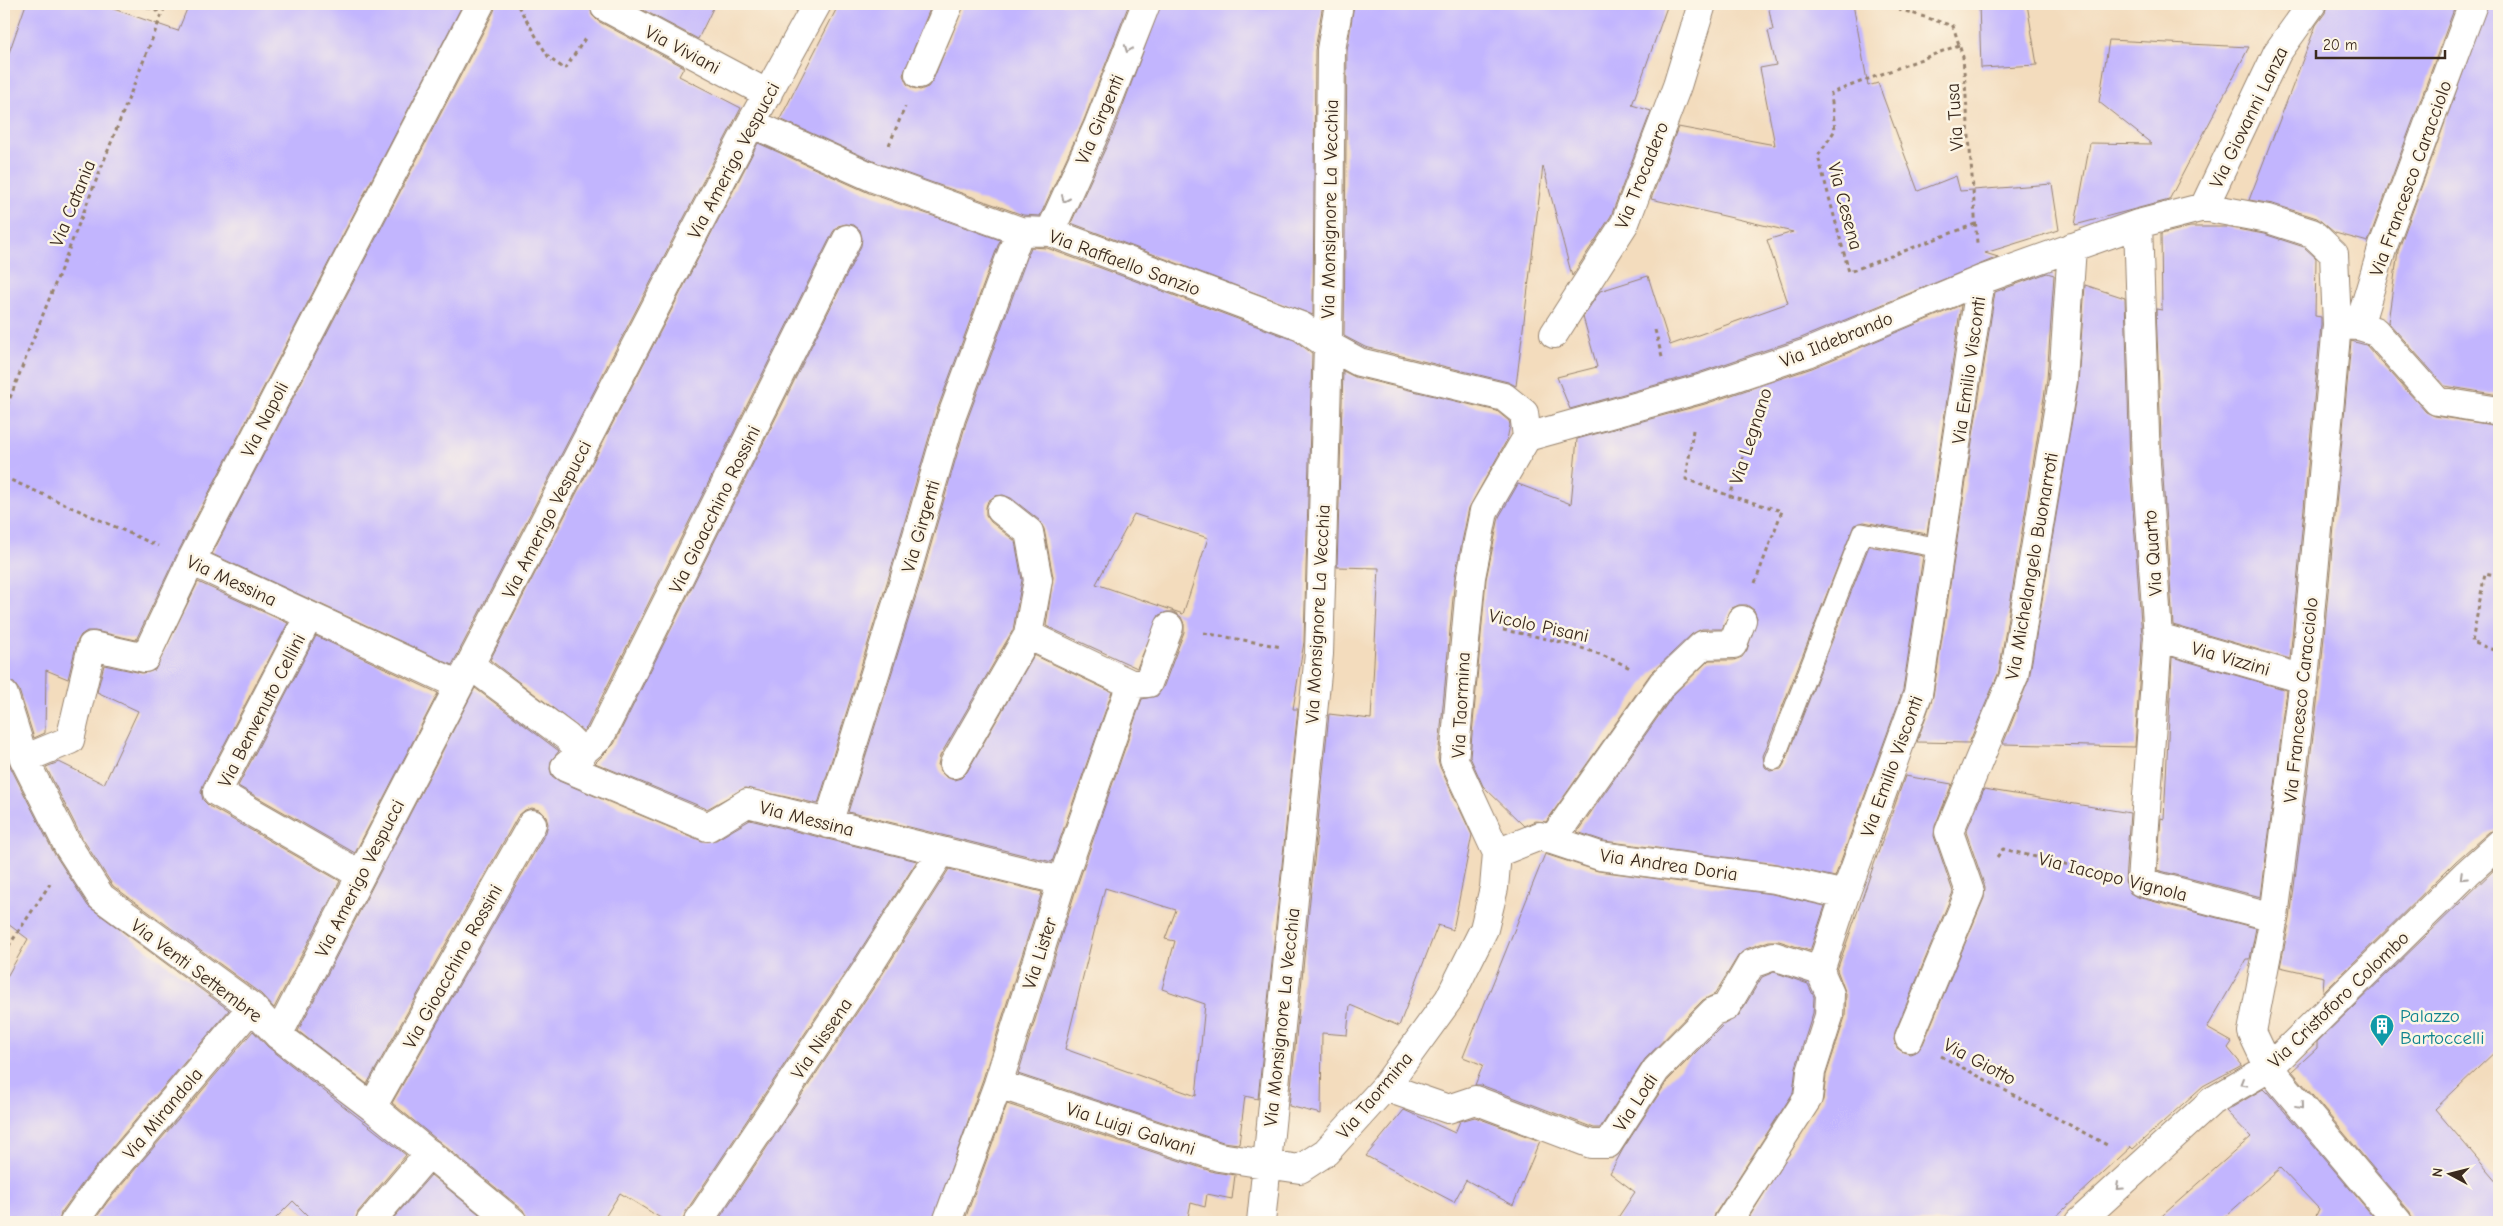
<svg xmlns="http://www.w3.org/2000/svg" width="2503" height="1226" font-family="'Comic Neue',sans-serif">
  <style>
    .building { fill: #c2b5fe; fill-rule: evenodd }
    .lines { fill: none; stroke-linecap: round; stroke-linejoin: round }
    .lane-casing { stroke: #97836e; stroke-width: 21 }
    .street-casing { stroke: #97836e; stroke-width: 30 }
    .path { stroke: #97836e; stroke-width: 3; stroke-dasharray: 4 4; stroke-linecap: butt }
    .lane { stroke: #fff; stroke-width: 19 }
    .street { stroke: #fff; stroke-width: 28 }
    .oneway { stroke: #a79f9a }
    .labels { text-anchor: middle; stroke-width: 5; stroke-linejoin: round; paint-order: stroke }
    .street-label { font-size: 19px; fill: #3b2a1e; stroke: #fcf5e5 }
    .culture-label { font-size: 19px; fill: #0d838f; stroke: #fcf5e5; text-anchor: start }
  </style>
  <rect width="100%" height="100%" fill="#fcf5e5"/>
  <filter id="ink" filterUnits="userSpaceOnUse"><feTurbulence type="fractalNoise" baseFrequency=".02" numOctaves="2"/><feDisplacementMap in="SourceGraphic" scale="10" xChannelSelector="R" yChannelSelector="G"/><feConvolveMatrix kernelMatrix="1 2 1 2 8 2 1 2 1" color-interpolation-filters="sRGB"/></filter>
  <filter id="wash" filterUnits="userSpaceOnUse"><feTurbulence type="fractalNoise" baseFrequency=".0096" numOctaves="4" result="noise"/><feDisplacementMap in="SourceGraphic" scale="20" xChannelSelector="R" yChannelSelector="G"/><feGaussianBlur stdDeviation="1.12" result="paint"/><feColorMatrix in="noise" values="0 0 0 0 0 0 0 0 0 0 0 0 0 0 0 0 0 1.4 0 .05"/><feComposite in="paint" operator="in"/></filter>
  <g filter="url(#wash)">
    <rect width="100%" height="100%" fill="#f3dcbd"/>
    <g id="blocks">
      <!-- building -->
      <path class="building" d="M26,4h73l79,27 11,-27h274l-286,550 -41,86 -41,-9h-8l-6,4 -4,7 -9,37 -22,-9 -1,63 -11,5 -15,-48 -5,-7 -10,-3v-613z
        M496,4h94l2,11 6,6 86,46 -5,9 62,32 -289,557 -240,-111 282,-543z
        M632,4h83l-17,35z
        M839,4h93l-29,71 4,9 6,4 7,2 8,-3 5,-7 31,-76h165l-45,116 -44,96 -17,-1 -143,-51 -100,-45z
        M1161,4h162l-8,46 -2,265 -242,-92 42,-91z
        M1354,4h314l-36,101 19,6 -40,105 -39,60 -29,-110 -27,220 -8,-4 -143,-35 -21,-11 3,-285z
        M1768,4h85l15,82 10,-3 40,108 38,-15 4,15 92,-7 7,46 -74,23 13,4 -197,81 -106,36 -125,35 -13,-32 40,-10 -14,-50 17,-26 48,-15 22,69 118,-42 -21,-63 26,-8 -142,-33 27,-72 97,18 -15,-77 16,-3 -8,-34 5,-1z
        M1979,4h48l10,61 -56,3z
        M2327,4h129l-88,238 -33,-9 -18,-15 -44,-14 -24,-4 67,-175 9,-12z
        M2488,4h11v391l-54,-9 -57,-64 10,-71z
        M2109,40l140,7 -80,153 -94,25 15,-82 62,1 -53,-42z
        M758,143l111,50 131,47 -64,173 -47,163 -71,228 -73,-16 -38,21 -112,-46 19,-19 247,-498 1,-8 -2,-8 -6,-5 -8,-1 -8,2 -5,6 -246,495 -4,4 -93,-71z
        M2190,227h36l38,7 40,13 12,11 -1,58 6,1v8l-31,334 -117,-34 -11,-162 -6,-154 6,1 -1,-76z
        M1031,247l16,1 247,92 18,13 -8,289 -11,67h5l-40,390 -13,-3 -6,48 -16,-2 -205,-68 59,-188 65,-187 15,-3 6,-8 21,-56v-8l-3,-7 -7,-5h-7l-8,3 -22,53 -91,-42 7,-49 -9,-48 -5,-9 -28,-22 -8,-3 -8,1 -7,5 -2,6v8l5,7 24,19 7,39 -9,50 -73,126 -2,9 2,6 6,6 8,3 7,-2 6,-6 67,-117 78,37 -60,170 -204,-50 71,-226 47,-163zM1134,514l74,24 -25,76 -87,-30zM1105,888l71,22 -11,29 10,2 -13,48 43,15 -9,92 -131,-47z
        M2047,273l7,2 -7,104 -48,293 -30,71 -52,-1 16,-46 62,-404z
        M2085,285l40,13 5,167 12,172 -7,110 -132,-3 26,-65 49,-296z
        M1961,305l-34,229 -63,-12 -10,3 -91,231 2,11 5,4 11,-2 3,-5 85,-218 54,10 -20,134 -68,187 -58,-13 -173,-23 -27,-9 97,-138 35,-34h25l8,-3 5,-7 10,-32 -3,-8 -7,-5h-8l-7,3 -10,21h-20l-10,5 -41,39 -105,149 -11,-1 -11,5 -41,-40 -13,-29 16,-178 13,-62 19,-33 53,20 6,-65 128,-35 107,-36z
        M2351,341l15,4 60,67 9,4 64,10v403l-10,3 -33,29 -133,132 1,-16 -44,-10 10,-48 30,-239z
        M1343,371l12,6 142,34 12,10 1,4 -3,15 -38,68 -14,68 -17,183 2,8 32,68 -19,95 -15,-5 -39,101 -49,-21 -3,30 -25,-2 -1,81 -32,-8 40,-392 42,5 8,-151 -42,-1z
        M198,582l90,41 -85,162 -2,7 2,8 6,6 131,75 -66,127 -13,-14 -148,-108 -31,-48 -36,-71 13,-5 45,22 34,-73 -41,-19 7,-27 38,8 13,-3z
        M316,636l122,57 -83,160 -117,-67z
        M2172,657l115,33 -26,207 -104,-27 4,-52 3,1z
        M475,688l84,63 -8,10 -1,8 2,7 7,5 143,60 14,-1 34,-20 167,41 -63,99 -169,253 -2,9h-16l-47,-29 -18,29h-74l-5,-12 -131,-107 154,-271 2,-8 -2,-7 -7,-7 -7,-2 -7,2 -7,6 -151,268 -69,-53z
        M4,747l6,19 44,87 34,53 141,104 -145,171 -23,32 -2,9h-55v-240l24,-43 -24,-18z
        M1905,776l47,8 -17,42 -1,10 19,56 -58,140 -1,8 3,8 6,4 7,2 8,-3 5,-7 61,-146 1,-11 -19,-55 18,-43 146,24 -5,68 5,12 7,4 119,31 -6,31h-3l-40,69 25,14 -4,6 14,17 -39,21 -70,63 -2,-2 -81,75h-304l77,-122 3,-25 19,-58 1,-23 -9,-24z
        M1545,854l53,17 174,23 53,12 -15,45 -31,-10h-10l-23,8 -8,7 -23,38 -12,6 -58,59 -45,69h-6l-113,-43h-6l8,-20 -20,-8z
        M2499,865v183l-64,61 64,75v38h-86l-3,-10 -118,-141 25,-23v-6z
        M949,869l93,23 -59,187 -51,143h-215l163,-244z
        M1774,972l34,12 6,13 -1,16 -17,54 -3,26 -78,121 -2,8h-98l20,-30 -25,-19 13,-24 45,-69 55,-55 16,-10 23,-38z
        M253,1031l15,16 138,108 -48,57 -3,10h-41l-21,-21 -21,21h-179l15,-21z
        M2263,1089l4,4 1,-1 110,130h-65l6,-13 -39,-41 -61,54h-64l96,-85 -25,-26z
        M1007,1104l207,68 21,3 -3,24 -25,-5 -2,13 -14,-4 -4,19h-223z
        M1404,1110l51,23 5,-12 15,-4 65,24 -27,64 -47,-25 -12,22 -88,-46z
        M431,1175l58,47h-99z"/>
    </g>
  </g>
  <g filter="url(#ink)">
    <use href="#blocks" fill-opacity="0" stroke="#97836e" stroke-width="1"/>
    <g class="lines">
      <defs>
        <path id="lane" d="M1774,760l88,-227 78,15"/>
        <path id="street" d="M605,7l163,87
          M919,74l30,-70
          M751,123l123,55 146,53 30,1 251,94 27,19 31,17 145,35 20,16 3,24 -43,74 -13,66 -17,183 43,93 -3,35 -10,41 -35,70 -64,88 -59,65 -26,17 -81,-12 -221,-73
          M2204,207l73,-154 35,-49
          M2138,224l8,240 12,173 -17,245 133,35
          M1050,232l48,-106 48,-122
          M847,239l-247,498 -35,30 143,60 39,-24 315,78
          M2337,325l-33,354 -30,238 -22,115 17,36 129,154
          M2359,326l24,-80 90,-242
          M1554,334l71,-111 52,-137 25,-82
          M1527,437l173,-48 107,-36 174,-73 157,-56 66,-17 64,12 44,14 22,21 3,71 22,1 16,5 62,70 62,10
          M191,561l268,124
          M309,616l-92,176 144,83
          M1028,635l103,49
          M2158,637l146,42
          M470,665l97,72 16,16
          M4,695l20,64 44,87 33,51 151,110 26,28 94,72 141,115
          M24,759l46,-19 22,-94 53,12 46,-97 289,-557
          M954,764l74,-129 10,-55 -9,-48 -28,-22
          M828,824l76,-243 47,-163 69,-187
          M1552,840l110,-156 41,-39 30,-1 9,-24
          M1497,853l43,-17 60,20 175,23 70,16
          M278,1035l473,-912 66,-119
          M1909,1038l61,-146 -21,-60 65,-156 49,-295 9,-134
          M1385,1087l63,22 27,-9 116,44h17l48,-74 58,-59 12,-4 25,-43 23,-8 46,15
          M372,1107l160,-283
          M74,1222l22,-31 156,-184
          M370,1222l59,-69
          M698,1222l169,-253 74,-117
          M947,1222l51,-138 64,-203 69,-197 17,-1 21,-56
          M1261,1222l58,-568 9,-309 3,-295 8,-46
          M1728,1222l80,-124 3,-26 18,-56 1,-22 -10,-23 25,-76 73,-201 63,-414
          M2079,1222l133,-121 57,-33 198,-195 32,-29"/>
      </defs>
      <!-- lane casing -->
      <use href="#lane" class="lane-casing"/>
      <!-- street casing -->
      <use href="#street" class="street-casing"/>
      <!-- path -->
      <path class="path" d="M140,4l22,9
        M1883,4l70,22 10,31 14,186
        M518,6l31,52 16,11 21,-32
        M1959,45l-128,48 4,37 -17,26 31,116 126,-48
        M889,145l16,-38
        M1655,330l8,31
        M4,413l162,-409
        M1693,430l-7,49 44,17
        M4,477l154,69
        M2499,576l-14,-3 -13,69 27,10
        M1755,583l27,-72 -52,-15 29,-88
        M1503,630c43,8 88,17 127,38
        M1204,633l78,14
        M1997,857l6,-8 103,25
        M4,953l46,-69
        M1941,1056l166,89"/>
      <!-- lane -->
      <use href="#lane" class="lane"/>
      <!-- street -->
      <use href="#street" class="street"/>
    </g>
    <!-- one-way arrows -->
    <defs><path id="oneway-chevron" d="M-2-3.5L2.5 0L-2 3.5" fill="none" stroke-width="1.6" stroke-linecap="round" stroke-linejoin="round" transform="scale(1.25)"/></defs>
    <g class="oneway">
      <use href="#oneway-chevron" transform="translate(1128 49) rotate(111)"/>
      <use href="#oneway-chevron" transform="translate(1065 199) rotate(114)"/>
      <use href="#oneway-chevron" transform="translate(2463 877) rotate(136)"/>
      <use href="#oneway-chevron" transform="translate(2243 1083) rotate(150)"/>
      <use href="#oneway-chevron" transform="translate(2300 1106) rotate(50)"/>
      <use href="#oneway-chevron" transform="translate(2119 1187) rotate(138)"/>
    </g>
  </g>
  <!-- icons -->
  <defs>
    <symbol id="building-pin" viewBox="-11 -11 22 30"><path d="M0 17L-7.5 6A9.5 9.5 0 1 1 7.5 6Z" fill="#0f9aa8" stroke="#fcf5e5"/><path d="M-4-6H4V6H1V3H-1V6H-4ZM-2.5-4.3h1.7v1.8h-1.7ZM.8-4.3h1.7v1.8H.8ZM-2.5-1h1.7V.8h-1.7ZM.8-1h1.7V.8H.8Z" fill="#fff"/></symbol>
  </defs>
  <g fill-rule="evenodd">
    <use href="#building-pin" x="2368" y="1012" width="28" height="38"/>
  </g>
  <g class="labels">
    <!-- street labels -->
    <g class="street-label">
      <text transform="translate(683 49) rotate(28)" y="7">Via Viviani</text>
      <text transform="translate(1954 117) rotate(-94)" y="7">Via Tusa</text>
      <text transform="translate(2248 117) rotate(-64)" y="7">Via Giovanni Lanza</text>
      <text transform="translate(1099 119) rotate(-67)" y="7">Via Girgenti</text>
      <text transform="translate(733 160) rotate(-62)" y="7">Via Amerigo Vespucci</text>
      <text transform="translate(1641 175) rotate(-68)" y="7">Via Trocadero</text>
      <text transform="translate(2410 178) rotate(-70)" y="7">Via Francesco Caracciolo</text>
      <text transform="translate(72 203) rotate(-68)" y="7">Via Catania</text>
      <text transform="translate(1846 206) rotate(75)" y="7">Via Cesena</text>
      <text transform="translate(1329 209) rotate(-89)" y="7">Via Monsignore La Vecchia</text>
      <text transform="translate(1125 262) rotate(20)" y="7">Via Raffaello Sanzio</text>
      <text transform="translate(1836 339) rotate(-22)" y="7">Via Ildebrando</text>
      <text transform="translate(1968 370) rotate(-82)" y="7">Via Emilio Visconti</text>
      <text transform="translate(264 419) rotate(-63)" y="7">Via Napoli</text>
      <text transform="translate(1750 436) rotate(-72)" y="7">Via Legnano</text>
      <text transform="translate(714 509) rotate(-64)" y="7">Via Gioacchino Rossini</text>
      <text transform="translate(546 519) rotate(-63)" y="7">Via Amerigo Vespucci</text>
      <text transform="translate(920 526) rotate(-74)" y="7">Via Girgenti</text>
      <text transform="translate(2152 553) rotate(-94)" y="7">Via Quarto</text>
      <text transform="translate(2031 566) rotate(-80)" y="7">Via Michelangelo Buonarroti</text>
      <text transform="translate(232 580) rotate(25)" y="7">Via Messina</text>
      <text transform="translate(1317 614) rotate(-87)" y="7">Via Monsignore La Vecchia</text>
      <text transform="translate(1539 625) rotate(12)" y="7">Vicolo Pisani</text>
      <text transform="translate(2231 658) rotate(16)" y="7">Via Vizzini</text>
      <text transform="translate(2300 700) rotate(-84)" y="7">Via Francesco Caracciolo</text>
      <text transform="translate(1460 705) rotate(-87)" y="7">Via Taormina</text>
      <text transform="translate(261 710) rotate(-63)" y="7">Via Benvenuto Cellini</text>
      <text transform="translate(1891 766) rotate(-70)" y="7">Via Emilio Visconti</text>
      <text transform="translate(807 818) rotate(14)" y="7">Via Messina</text>
      <text transform="translate(1669 864) rotate(8)" y="7">Via Andrea Doria</text>
      <text transform="translate(2113 876) rotate(14)" y="7">Via Iacopo Vignola</text>
      <text transform="translate(359 878) rotate(-63)" y="7">Via Amerigo Vespucci</text>
      <text transform="translate(1039 953) rotate(-72)" y="7">Via Lister</text>
      <text transform="translate(452 966) rotate(-61)" y="7">Via Gioacchino Rossini</text>
      <text transform="translate(197 970) rotate(37)" y="7">Via Venti Settembre</text>
      <text transform="translate(2338 999) rotate(-44)" y="7">Via Cristoforo Colombo</text>
      <text transform="translate(1281 1017) rotate(-84)" y="7">Via Monsignore La Vecchia</text>
      <text transform="translate(821 1038) rotate(-56)" y="7">Via Nissena</text>
      <text transform="translate(1980 1061) rotate(28)" y="7">Via Giotto</text>
      <text transform="translate(1374 1095) rotate(-50)" y="7">Via Taormina</text>
      <text transform="translate(1635 1102) rotate(-57)" y="7">Via Lodi</text>
      <text transform="translate(162 1113) rotate(-50)" y="7">Via Mirandola</text>
      <text transform="translate(1131 1128) rotate(18)" y="7">Via Luigi Galvani</text>
    </g>
    <!-- culture labels -->
    <g class="culture-label">
      <text x="2400" y="1022">Palazzo<tspan x="2400" dy="22">Bartoccelli</tspan></text>
    </g>
  </g>
  <!-- margin -->
  <rect width="2503" height="1226" fill="none" stroke="#fcf5e5" stroke-width="20"/>
  <!-- north arrow -->
  <g transform="translate(2450 1174) rotate(277)" stroke="#fcf5e5" stroke-width="4" paint-order="stroke">
  <path d="M0-4L9 19L0 12L-9 19Z" fill="#3b2a1e"/>
  <text y="-8" font-size="14" font-weight="bold" text-anchor="middle" fill="#3b2a1e">N</text>
  </g>
  <!-- scale -->
  <path d="M2316 50v8h129v-8" fill="none" stroke="#3b2a1e" stroke-width="2.5"/>
  <text x="2323" y="50" font-size="15" fill="#3b2a1e" stroke="#fcf5e5" stroke-width="4" paint-order="stroke">20 m</text>
</svg>
